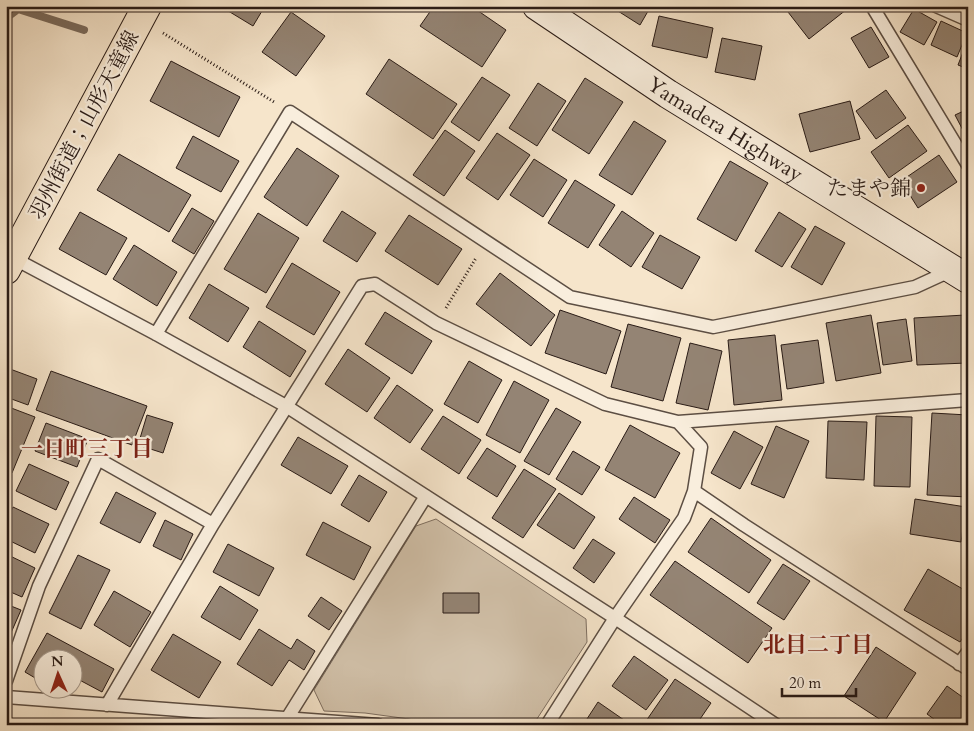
<svg xmlns="http://www.w3.org/2000/svg" width="974" height="731" font-family="Cardo,'Noto Serif JP',serif">
  <style>
    .green { fill: #d3c3ac; stroke: #7e6f61 }
    .lines { fill: none; stroke-linecap: round; stroke-linejoin: round }
    .stream { stroke: #7a6b5d; stroke-width: 8 }
    .building { fill: #948474; stroke: #291b16 }
    .lane-casing { stroke: #5c4e43; stroke-width: 15 }
    .secondary-casing { stroke: #291b16; stroke-width: 30 }
    .primary-casing { stroke: #291b16; stroke-width: 30 }
    .path { stroke: #291b16; stroke-width: 3; stroke-dasharray: 1 2.5; stroke-linecap: butt }
    .lane { stroke: #f9eedd; stroke-width: 12 }
    .secondary { stroke: #f9eedd; stroke-width: 28 }
    .primary { stroke: #f6e5cb; stroke-width: 28 }
    .poi-dot { fill: #8f2418; stroke: #f9eedd; stroke-width: 2 }
    .labels { text-anchor: middle; stroke-width: 4.5; stroke-linejoin: round; paint-order: stroke }
    .street-label { font-size: 21px; fill: #291b16; stroke: #f9eedd }
    .poi-label { font-size: 21px; fill: #291b16; stroke: #f9eedd; text-anchor: end }
    .neighbourhood-label { font-size: 22px; font-weight: bold; fill: #7a1f14; stroke: #f9eedd }
  </style>
  <rect width="100%" height="100%" fill="#f6e5cb"/>
  <filter id="stains"><feTurbulence type="fractalNoise" baseFrequency=".004" numOctaves="4"/><feColorMatrix values="0 0 0 0 .2 0 0 0 0 .09 0 0 0 0 .02 0 0 0 .5 -.17"/></filter>
  <radialGradient id="worn" r=".72"><stop offset=".6" stop-color="#630" stop-opacity="0"/><stop offset="1" stop-color="#630" stop-opacity=".3"/></radialGradient>
  <!-- green -->
  <path class="green" d="M436,519l150,100 1,23 -54,83h-101l-23,-6 -44,-6 -41,-2 -10,-21 102,-164z"/>
  <g class="lines">
    <!-- stream -->
    <path class="stream" d="M6,18l12,-9 66,21"/>
  </g>
  <!-- building -->
  <path class="building" d="M220,6h45l-12,20z
    M434,6h37l35,24 -24,37 -62,-41z
    M610,6h41l-11,19z
    M773,6h12l-8,6z
    M795,6h56l-42,33 -21,-27z
    M914,9l23,13 -13,23 -24,-13z
    M291,12l34,24 -29,40 -34,-24z
    M659,16l54,12 -6,30 -55,-12z
    M941,21l26,12 -10,24 -26,-12z
    M871,27l18,30 -20,11 -18,-30z
    M722,38l40,8 -7,34 -40,-8z
    M968,39v30l-10,-4z
    M389,59l68,45 -24,35 -67,-45z
    M171,61l69,36 -21,40 -69,-36z
    M482,77l28,18 -31,46 -28,-19z
    M585,78l38,24 -34,52 -37,-24z
    M538,83l28,18 -29,45 -28,-18z
    M886,90l20,28 -30,21 -20,-28z
    M850,101l10,38 -50,13 -11,-38z
    M968,109v28l-1,1 -12,-23z
    M634,121l32,20 -34,54 -33,-20z
    M908,125l19,26 -38,27 -18,-26z
    M445,130l30,21 -31,45 -31,-21z
    M497,133l33,22 -32,45 -32,-22z
    M193,136l46,25 -18,31 -45,-24z
    M297,148l42,28 -32,50 -43,-29z
    M119,154l72,41 -22,37 -72,-42z
    M939,155l18,27 -39,26 -17,-27z
    M534,159l33,21 -24,37 -33,-22z
    M730,161l38,22 -32,58 -39,-22z
    M575,180l40,25 -27,43 -40,-25z
    M192,208l22,13 -20,33 -22,-13z
    M342,211l34,22 -19,29 -34,-21z
    M622,211l32,22 -23,34 -32,-22z
    M80,212l47,26 -21,37 -47,-26z
    M779,212l27,17 -24,38 -27,-16z
    M258,213l41,25 -33,55 -42,-24z
    M409,215l53,34 -24,36 -53,-34z
    M815,226l30,17 -23,42 -31,-18z
    M660,235l40,22 -18,32 -40,-22z
    M134,245l43,27 -20,34 -44,-27z
    M292,263l48,29 -26,43 -48,-28z
    M500,273l55,42 -24,31 -55,-42z
    M209,284l40,24 -21,34 -39,-24z
    M560,310l61,21 -15,43 -61,-21z
    M385,312l47,29 -20,33 -47,-30z
    M871,315l10,58 -45,8 -10,-58z
    M965,315l2,48 -50,2 -3,-47z
    M906,319l6,42 -29,4 -6,-42z
    M259,321l47,30 -16,26 -47,-30z
    M628,324l53,14 -18,63 -52,-14z
    M775,335l7,65 -48,5 -6,-65z
    M818,340l6,43 -37,6 -6,-44z
    M690,343l32,8 -14,59 -32,-7z
    M348,349l42,29 -23,34 -42,-28z
    M469,361l33,19 -24,43 -34,-19z
    M10,369l27,10 -9,26 -22,-8v-16z
    M51,371l96,35 -15,39 -96,-35z
    M514,381l35,19 -29,53 -34,-18z
    M397,385l36,25 -23,33 -36,-25z
    M6,406l29,11 -23,56 -6,-2z
    M556,408l25,14 -32,53 -25,-14z
    M932,413l36,2v82l-41,-2z
    M147,415l26,8 -10,30 -25,-8z
    M443,416l38,24 -22,34 -38,-25z
    M876,416l36,1 -2,70 -36,-1z
    M828,421l39,1 -3,58 -38,-2z
    M46,423l42,16 -11,28 -42,-16z
    M630,425l50,28 -25,45 -50,-28z
    M776,426l33,15 -25,57 -33,-14z
    M734,431l29,16 -23,42 -29,-16z
    M298,437l50,29 -17,28 -50,-29z
    M487,448l29,18 -19,31 -30,-19z
    M573,451l27,16 -18,28 -26,-16z
    M29,464l40,18 -13,28 -40,-19z
    M524,469l32,20 -33,49 -31,-20z
    M359,475l28,17 -18,30 -28,-17z
    M116,492l40,21 -16,30 -40,-20z
    M559,493l36,24 -21,32 -37,-24z
    M634,497l36,23 -15,23 -36,-24z
    M915,499l51,8 -5,35 -51,-8z
    M13,507l36,17 -14,29 -29,-14v-18z
    M711,518l60,42 -22,33 -61,-41z
    M165,520l28,14 -12,26 -28,-14z
    M323,522l48,25 -17,33 -48,-25z
    M593,539l22,14 -21,30 -21,-15z
    M228,544l46,24 -15,28 -46,-24z
    M6,554l29,14 -13,29 -16,-7z
    M78,555l32,15 -29,59 -32,-16z
    M675,561l97,67 -24,35 -98,-68z
    M783,564l27,17 -26,39 -27,-17z
    M928,569l40,23v38l-8,12 -56,-32z
    M220,586l38,24 -18,30 -39,-23z
    M114,591l37,21 -21,35 -36,-22z
    M443,593h36v20h-36z
    M321,597l21,14 -13,19 -21,-14z
    M6,604l15,6 -14,32 -1,-1z
    M259,629l32,20 6,-10 18,12 -11,19 -15,-10 -17,26 -35,-22z
    M47,633l67,36 -12,23 -30,-16v-18h-30v24l-17,-10z
    M173,634l48,28 -22,36 -48,-28z
    M876,647l40,26 -32,49 -40,-26z
    M634,656l34,24 -22,30 -34,-24z
    M675,679l36,24 -15,22h-45l-5,-4z
    M947,686l21,15v24h-26l-15,-11z
    M598,702l26,18 -3,5h-38z
    M17,723h101v2h-101z"/>
  <g class="lines">
    <defs>
      <path id="lane" d="M872,6l96,159
        M936,6l32,14
        M13,258l143,76 130,72 329,212 161,107
        M156,334l134,-222 280,185 143,30 202,-40 37,-17
        M694,491l50,34 224,144
        M959,664l9,-12
        M6,681l33,-95 59,-127 115,65
        M6,697l372,28
        M107,705l106,-181 149,-238 13,-2 61,39 169,81 73,18 290,-22
        M288,717l138,-221
        M547,725l68,-107 69,-100 10,-27 7,-44 -23,-25"/>
      <g id="secondary">
        <path id="s1" d="M537,6l131,88 300,185"/>
      </g>
      <path id="primary" d="M6,270l141,-264"/>
    </defs>
    <!-- lane casing -->
    <use href="#lane" class="lane-casing"/>
    <!-- secondary casing -->
    <use href="#secondary" class="secondary-casing"/>
    <!-- primary casing -->
    <use href="#primary" class="primary-casing"/>
    <!-- path -->
    <path class="path" d="M163,33l111,69
      M446,308l30,-50"/>
    <!-- lane -->
    <use href="#lane" class="lane"/>
    <!-- secondary -->
    <use href="#secondary" class="secondary"/>
    <!-- primary -->
    <use href="#primary" class="primary"/>
  </g>
  <!-- markers -->
  <circle class="poi-dot" cx="921" cy="188" r="5"/>
  <g class="labels">
    <!-- street labels -->
    <g class="street-label">
      <text transform="translate(84 125) rotate(-62)" y="7">羽州街道；山形天童線</text>
      <text dy="7" stroke="none"><textPath href="#s1" startOffset="225">Yamadera Highway</textPath></text>
    </g>
    <!-- poi labels -->
    <g class="poi-label">
      <text x="911" y="195">たまや錦</text>
    </g>
    <!-- neighbourhood labels -->
    <g class="neighbourhood-label">
      <text x="87" y="456">一日町三丁目</text>
      <text x="818" y="652">北目二丁目</text>
    </g>
  </g>
  <!-- margin -->
  <rect width="974" height="731" fill="none" stroke="#f6e5cb" stroke-width="25"/>
  <rect x="8" y="8" width="959" height="716" fill="none" stroke="#291b16" stroke-width="2.5"/>
  <rect x="12" y="12" width="949" height="706" fill="none" stroke="#291b16"/>
  <!-- north arrow -->
  <g transform="translate(58 674) rotate(357)"><circle r="24" fill="#f9eedd" stroke="#a69a8d"/>
  <path d="M0-4L9 19L0 12L-9 19Z" fill="#8f2418"/>
  <text y="-8" font-size="14" font-weight="bold" text-anchor="middle" fill="#291b16">N</text>
  </g>
  <!-- scale -->
  <path d="M782 688v8h74v-8" fill="none" stroke="#291b16" stroke-width="2.5"/>
  <text x="789" y="688" font-size="15" fill="#291b16" stroke="#f9eedd" stroke-width="4" paint-order="stroke">20 m</text>
  <rect width="100%" height="100%" filter="url(#stains)"/>
  <rect width="100%" height="100%" fill="url(#worn)"/>
</svg>
